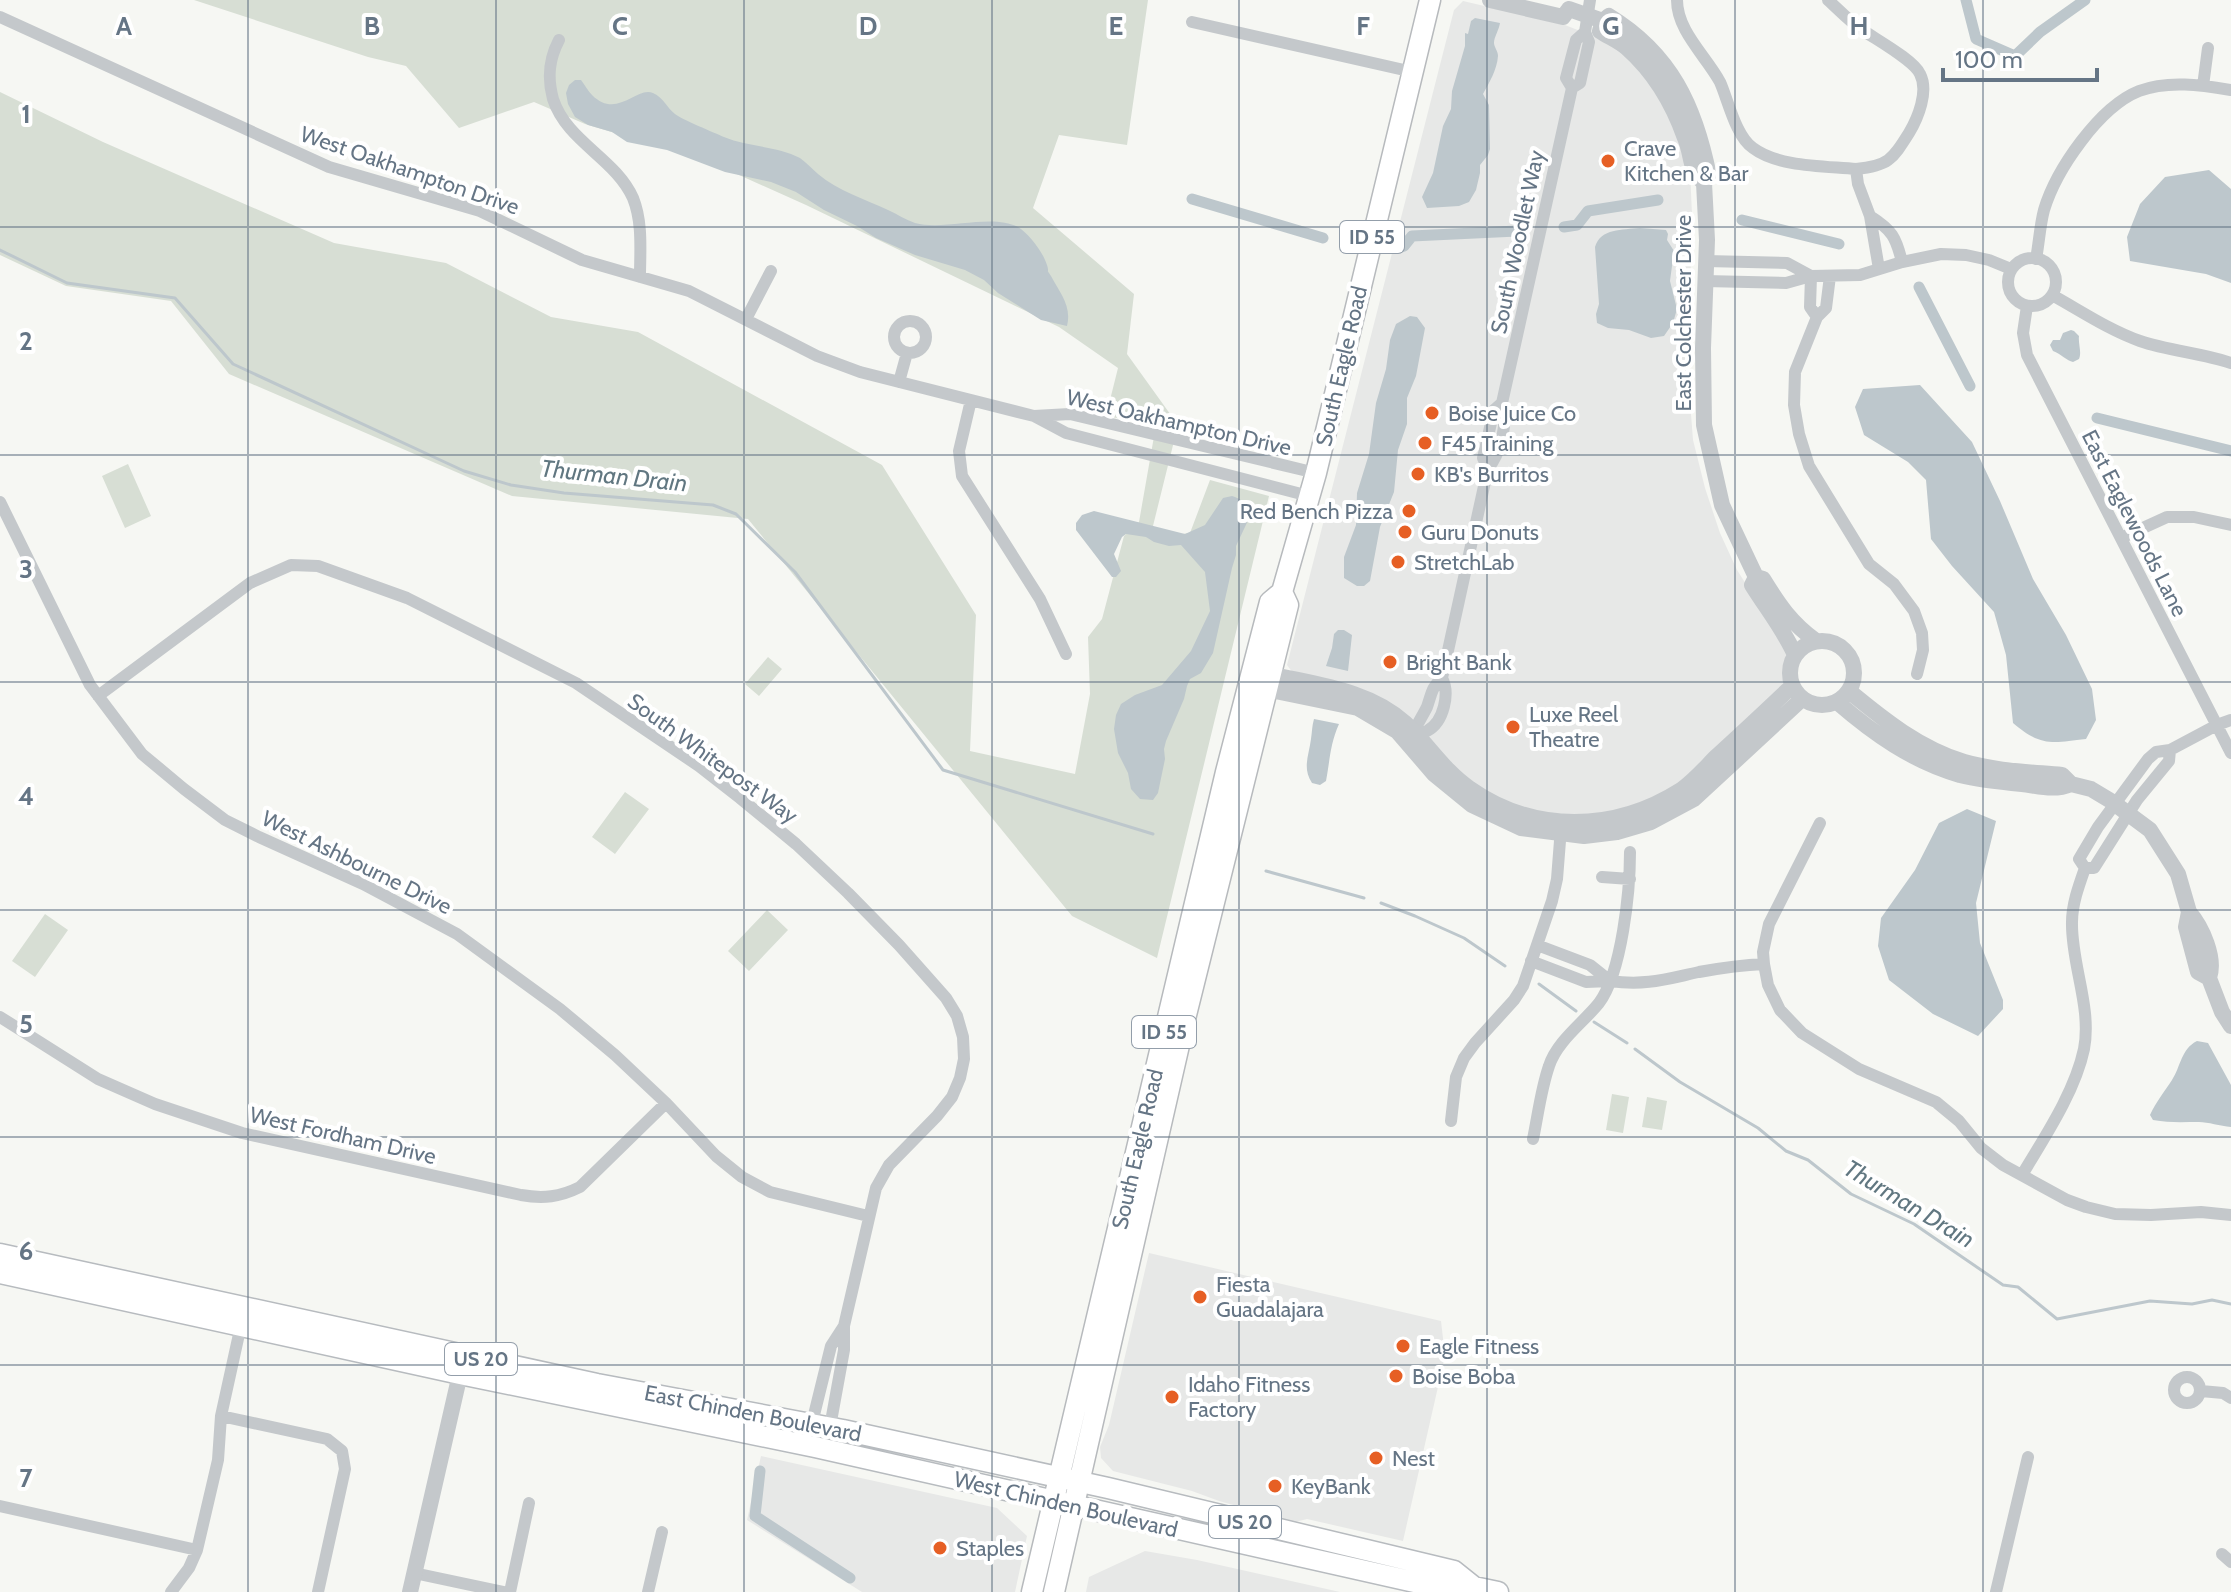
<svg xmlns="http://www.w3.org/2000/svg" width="2231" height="1592" font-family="Cabin,sans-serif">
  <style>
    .built { fill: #e7e8e7 }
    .green { fill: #d7ded4 }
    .water { fill: #bdc7cc }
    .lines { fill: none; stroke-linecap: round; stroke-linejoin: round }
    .stream { stroke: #bdc7cc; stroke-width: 3 }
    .canal { stroke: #bdc7cc; stroke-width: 11 }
    .primary-casing { stroke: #b7bbbf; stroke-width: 23 }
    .trunk-casing { stroke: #b7babd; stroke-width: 23 }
    .minor { stroke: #c4c8cb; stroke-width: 12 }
    .tertiary { stroke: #c4c8cb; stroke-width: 16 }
    .primary { stroke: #fff; stroke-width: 20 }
    .trunk { stroke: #fff; stroke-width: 20 }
    .grid { fill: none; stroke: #657585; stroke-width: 2; stroke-opacity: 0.55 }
    .poi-dot { fill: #e65f24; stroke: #fff; stroke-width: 3 }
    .labels { text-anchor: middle; stroke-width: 8; stroke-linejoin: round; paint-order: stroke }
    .shield { fill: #fff; stroke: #939eaa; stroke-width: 2 }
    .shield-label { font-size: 20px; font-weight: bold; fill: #657585 }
    .poi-label { font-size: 22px; fill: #657585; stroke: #fff; text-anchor: start }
    .street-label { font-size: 22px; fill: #657585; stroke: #fff }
    .water-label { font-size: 24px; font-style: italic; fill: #617781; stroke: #fff }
    .grid-label { font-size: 26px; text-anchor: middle; font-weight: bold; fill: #657585; stroke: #fff; stroke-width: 8; stroke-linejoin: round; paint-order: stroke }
  </style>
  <rect width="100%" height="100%" fill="#f6f7f3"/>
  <!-- built -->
  <path class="built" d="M1463,1l102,24 48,19 46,45 31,81 2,45 -4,160 5,65 12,48 15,45 17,37 51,80 -4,31 -7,15 -89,81 -28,19 -60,20 -54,-3 -28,-6 -30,-14 -195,-120 -6,-8 167,-655z
    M1149,1253l292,68 4,35 -42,185 -96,-22 -12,3 -76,-21 -27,-10 -79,-20 -12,-13 -1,-11 9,-22z
    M761,1456l236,52 30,28 -12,56h-153l-115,-72z
    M1145,1551l52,9 143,32h-254l3,-15z"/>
  <!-- green -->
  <path class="green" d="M194,0h954l-21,145 -68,-10 -26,73 101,86 -7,60 51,71 -28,113 40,-5 20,-53 59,16 -112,462 -85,-42 -324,-397 -236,-23 -283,-122 -58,-73 -105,-15 -66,-31v-163l103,50 231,101 112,20 105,54 87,15 244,133 94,150 -6,136 105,23 15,-80 -2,-57 14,-18 22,-83 15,-14 17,-97 -50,-9 12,-48 -59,-41 -253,-122 -98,-44 -123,-37 -51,-22 -75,26 -53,-62 -38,-9z
    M128,464l23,52 -26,12 -23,-52z
    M768,657l14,12 -23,27 -14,-12z
    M625,792l24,17 -34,45 -23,-17z
    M767,910l21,20 -39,41 -21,-20z
    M45,914l23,16 -33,47 -23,-16z
    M1612,1094l17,3 -6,36 -17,-3z
    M1647,1097l20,4 -5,29 -20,-3z"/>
  <!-- water -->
  <path class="water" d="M1475,18l25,5c-1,7 -6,14 -6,20 0,4 4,8 4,13 -1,14 -9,27 -15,38l6,11 1,44 -2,6 -8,10v8l-4,17 -7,12 -10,4 -32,2 -5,-11 11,-24 10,-47 8,-17 1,-18 13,-45v-13l3,1 3,-13z
    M575,80h6c4,5 7,11 11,15 25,25 44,-9 61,-2 11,5 13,14 22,21 6,5 40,19 49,23 24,10 53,9 76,21 7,5 12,11 18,16 20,17 47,25 70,36 9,4 18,10 27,13 30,8 76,-10 103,4 11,7 25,25 29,38 3,10 -2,2 4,11 9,17 21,30 16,50l-26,-6 -43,-27 -14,-13 -19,-10 -50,-15 -39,-17 -19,-12 -33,-16 -28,-18 -25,-10 -46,-10 -58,-22 -40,-8 -15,-10 -24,-7 -13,-8 -7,-13 -2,-11 3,-8z
    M2209,170l22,19v94l-25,-9 -76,-13 -3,-24 13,-33 25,-27z
    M1640,228l26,2 2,4 -1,6 7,11 -4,30 7,28 -4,14 -9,13 -13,2 -22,-8 -21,-2 -11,-5 -1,-9 3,-10 -4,-57c6,-19 27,-17 45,-19z
    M1410,316l7,1 8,11 -9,48 -9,22v26l-9,26 -4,42 -14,35 -10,54 -6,5h-7l-13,-8v-21l12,-32 1,-32 12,-39 7,-51 10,-34 4,-29 6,-16z
    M2071,330l3,1 5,5c-1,8 3,16 0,23l-6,3c-6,-1 -12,-8 -20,-11l-3,-6 3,-5h7l3,-7z
    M1920,385l52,57 28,59 33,78 33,56 26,54 4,31 -10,19c-34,4 -45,8 -73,-16l-7,-68 -12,-43 -42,-46 -21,-27 -5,-59 -18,-18 -44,-27 -9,-28 8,-18z
    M1232,496c9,3 15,7 20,16l-16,34v9l-4,13 -19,85 -12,20 -11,6 -3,7 -3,13 -18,42 -2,8 1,10 -7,34 -5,7 -13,-1 -9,-10 -3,-16 -10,-20 -4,-24 2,-14 5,-11 14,-9 27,-10 29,-34 19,-40 -5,-39 -24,-27 -12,1 -15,-4 -8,-5 -20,-3 -4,3 -8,17 7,17 -5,6h-4l-36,-47v-7l6,-8 12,-4 91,23 20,-9 18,-27z
    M1338,630h6l8,5 -4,36 -22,-5 6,-18 2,-14z
    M1314,719l25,5c-9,20 -9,36 -13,57l-6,4 -8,-2c-10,-15 -3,-28 -1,-44 1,-7 1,-13 3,-20z
    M1967,809l29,12 -20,82 4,40 23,57v9l-25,27 -45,-22 -44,-34 -11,-34 3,-28 34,-48 24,-47z
    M2197,1041l11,2 23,42v42c-11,-1 -23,-5 -32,-5 -16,0 -30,1 -46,-2l-3,-5c6,-13 14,-23 22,-35 9,-14 9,-31 25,-39z"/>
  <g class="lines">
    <!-- stream -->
    <path class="stream" d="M0,250l67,33 108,15 58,66 231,107 47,14 53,8 149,12 23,9 59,58 148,198 210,64
      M1266,871l98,27
      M1381,903l34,13 49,22 41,28
      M1539,984l37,27
      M1594,1022l33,21
      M1635,1049l45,33 78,46 28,23 22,9 43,34 63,30 89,61 15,2 39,32 93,-18 42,3 20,-4 19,4"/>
    <!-- canal -->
    <path class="canal" d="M1966,0l10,39 39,17 25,-24 45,-32
      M1192,199l131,39
      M1742,220l97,24
      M1564,227l13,-2 11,-14 70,-11
      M1398,248l6,-2 8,-10 105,-5
      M1919,287l51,99
      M2097,418l134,33
      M760,1471l-5,45 95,62"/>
    <defs>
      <path id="primary" d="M0,1254l597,130 246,46 265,58 346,83 20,16 24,5
        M0,1273l460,101 355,73 635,143 24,-3"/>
      <path id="trunk" d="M1032,1592l194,-820 44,-170 12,-10 34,-119 114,-473
        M1054,1592l131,-573 103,-414 -6,-13"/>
    </defs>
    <!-- primary casing -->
    <use href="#primary" class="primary-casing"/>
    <!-- trunk casing -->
    <use href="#trunk" class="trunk-casing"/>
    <!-- minor -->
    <path class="minor" d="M1677,0c0,31 29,56 43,82 8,18 16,55 33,66 25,19 72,18 103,21l2,15 12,32
      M1828,0c11,10 21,21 33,29 14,10 53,31 59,45 9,17 -2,44 -11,59 -17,27 -21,33 -53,36
      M0,17l329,150 151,44 102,49 107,31 128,65 43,16 174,44
      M1192,22l221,50
      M1585,32l-9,8 -10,38 6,10 8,-5 9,-41 -4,-10 5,-32
      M559,40c-10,19 -12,37 -6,59 14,43 62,59 80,99 10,25 7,53 7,79
      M2203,86l5,-38
      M2008 282a24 24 0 1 1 48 0a24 24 0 1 1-48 0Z
      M2036,259c3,-16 4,-34 8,-49 12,-40 55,-103 95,-119 29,-11 62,-6 92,-1
      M1706,261l81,2 24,13
      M1879,269l-9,-53c22,14 26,21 32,46
      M1811,276l-1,31 7,10 9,-9 4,-32
      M1705,281l81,2 25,-7 49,-1 42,-13 39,-8 25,1 23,5 22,9
      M2052,295c29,16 57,35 88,46 29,10 62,12 91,22
      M2027,306l-4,27 4,22 204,398
      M1817,317l-22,55 -1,33 5,29 10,32 60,98 25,20 20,27 8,22 1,17 -6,24
      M746,319l25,-48
      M894 337a16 16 0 1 1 32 0a16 16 0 1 1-32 0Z
      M899,382l8,-29
      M971,400l-12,51 3,25 78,123 26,55
      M1488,468l-5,-10 11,-48 8,-7
      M1309,496l-243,-63 -32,-17 36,-2 246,59
      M0,502l90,183 52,69 42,35 41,31 34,17 104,47 94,50 103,75 55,46 51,48 50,53 26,21 28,15 98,24
      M2121,538l46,-21h27l37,8
      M1442,678l46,-210c12,-12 21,-49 14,-65l70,-315
      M98,696l152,-113 41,-18 27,1 89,32 169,85 123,83 41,32 56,46 52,49 51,52 47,53 11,18 6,21 1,22 -4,19 -8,19 -15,19 -48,49 -13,23 -32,138v24l-14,77
      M1411,735c3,-4 14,-24 16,-28 5,-14 4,-19 15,-29 8,15 2,44 -15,53 -4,2 -9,1 -13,1
      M2170,750l-1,11 -32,39 -43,68h-9l-6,-9 19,-32 50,-68 8,-7z
      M2170,750l47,-25 14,-5
      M1602,877l28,2
      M1531,961l55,21 24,-1 -20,-16 -53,-20
      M1764,964l-1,-12 6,-28 51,-101
      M1610,981c36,5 56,-2 89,-9 22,-4 43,-7 65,-8l4,21 12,25 22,23 57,36 77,33 23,19 22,27 22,17 64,35 19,7 29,7 36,1 50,-3 30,3
      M0,1017l98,62 57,25 87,29 279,62c22,4 39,2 59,-8l86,-84
      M1451,1121l5,-44 8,-19 11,-15 39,-43 9,-14 29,-85 5,-22 4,-51
      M1533,1139c5,-24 8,-50 16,-73 8,-25 34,-43 50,-63 23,-31 31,-112 31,-151
      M2022,1175c22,-37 53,-83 62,-126 8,-42 -13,-85 -12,-127 0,-18 7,-37 13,-54
      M2174 1390a13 13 0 1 1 26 0a13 13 0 1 1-26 0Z
      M2201,1391l22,2 8,5
      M221,1416l106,23 15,12 3,18 -27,123
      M812,1423l19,-77 13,-20
      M0,1506l197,44
      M2222,1554l9,8
      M414,1573l90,19
      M171,1592l18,-24 8,-18 21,-90 3,-44 20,-91
      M510,1592l19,-89
      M648,1592l14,-60
      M1996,1592l32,-135"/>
    <!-- tertiary -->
    <path class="tertiary" d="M1490,0l73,17 6,-8
      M1569,9l34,12 6,-5c62,38 86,90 100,160l-5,7 3,57 -4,108 1,77 18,80 34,72 7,2c16,26 28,44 53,62
      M1603,21l-3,10c9,6 19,10 27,17 27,24 46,56 58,90 8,19 3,30 19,45
      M1756,577l-4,8c15,24 32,45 43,70
      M1790 673a32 32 0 1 1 64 0a32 32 0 1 1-64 0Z
      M1270,674c47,11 99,16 135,49 23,21 39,48 64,65 65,46 146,44 212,2 13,-9 24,-22 35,-33 26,-24 51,-47 76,-71
      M1266,689l92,19 39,23 37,43 38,31 49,23 63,8 33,-4 34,-10 43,-23 108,-100
      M1849,691c35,29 70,57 115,71 31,9 65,10 98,13l9,9 20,5 20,12 39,29 28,44 11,38
      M1837,702c37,32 75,59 123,73 20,5 41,7 62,9 17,2 32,7 49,0
      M2209,978l-11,-6 -12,-45 3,-15c13,15 27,46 20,66l13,34 9,14
      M410,1592l50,-218"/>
    <!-- primary -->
    <use href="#primary" class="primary"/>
    <!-- trunk -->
    <use href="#trunk" class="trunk"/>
  </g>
  <!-- grid -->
  <path class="grid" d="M248,0v1592M496,0v1592M744,0v1592M992,0v1592M1239,0v1592M1487,0v1592M1735,0v1592M1983,0v1592M0,227h2231M0,455h2231M0,682h2231M0,910h2231M0,1137h2231M0,1365h2231"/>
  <!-- markers -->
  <g class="poi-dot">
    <circle cx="1608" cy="161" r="8"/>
    <circle cx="1432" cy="413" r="8"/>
    <circle cx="1425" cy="443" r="8"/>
    <circle cx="1418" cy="474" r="8"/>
    <circle cx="1409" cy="511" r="8"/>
    <circle cx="1405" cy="532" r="8"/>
    <circle cx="1398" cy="562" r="8"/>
    <circle cx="1390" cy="662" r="8"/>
    <circle cx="1513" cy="727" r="8"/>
    <circle cx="1200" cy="1297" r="8"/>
    <circle cx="1403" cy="1346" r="8"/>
    <circle cx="1396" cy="1376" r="8"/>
    <circle cx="1172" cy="1397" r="8"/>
    <circle cx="1376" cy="1458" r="8"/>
    <circle cx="1275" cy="1486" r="8"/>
    <circle cx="940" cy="1548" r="8"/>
  </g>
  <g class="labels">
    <!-- shield labels -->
    <g class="shield">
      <rect x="1340" y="221" width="64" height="32" rx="6"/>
      <rect x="1132" y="1016" width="64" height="32" rx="6"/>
      <rect x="445" y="1343" width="72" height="32" rx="6"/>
      <rect x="1209" y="1506" width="72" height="32" rx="6"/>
    </g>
    <g class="shield-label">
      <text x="1372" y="244">ID 55</text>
      <text x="1164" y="1039">ID 55</text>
      <text x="481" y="1366">US 20</text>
      <text x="1245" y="1529">US 20</text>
    </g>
    <!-- poi labels -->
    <g class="poi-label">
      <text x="1624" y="156">Crave<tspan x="1624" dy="25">Kitchen &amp; Bar</tspan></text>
      <text x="1448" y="421">Boise Juice Co</text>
      <text x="1441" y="451">F45 Training</text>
      <text x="1434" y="482">KB's Burritos</text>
      <text x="1393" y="519" text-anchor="end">Red Bench Pizza</text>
      <text x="1421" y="540">Guru Donuts</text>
      <text x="1414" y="570">StretchLab</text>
      <text x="1406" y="670">Bright Bank</text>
      <text x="1529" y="722">Luxe Reel<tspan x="1529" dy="25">Theatre</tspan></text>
      <text x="1216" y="1292">Fiesta<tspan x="1216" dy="25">Guadalajara</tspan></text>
      <text x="1419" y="1354">Eagle Fitness</text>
      <text x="1412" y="1384">Boise Boba</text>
      <text x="1188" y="1392">Idaho Fitness<tspan x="1188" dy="25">Factory</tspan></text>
      <text x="1392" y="1466">Nest</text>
      <text x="1291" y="1494">KeyBank</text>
      <text x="956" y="1556">Staples</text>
    </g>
    <!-- street labels -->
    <g class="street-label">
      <text transform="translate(410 170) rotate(19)" y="8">West Oakhampton Drive</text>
      <text transform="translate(1517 242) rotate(-78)" y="8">South Woodlet Way</text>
      <text transform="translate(1683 313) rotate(-90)" y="8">East Colchester Drive</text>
      <text transform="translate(1341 366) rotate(-77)" y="8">South Eagle Road</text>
      <text transform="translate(1179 422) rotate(13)" y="8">West Oakhampton Drive</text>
      <text transform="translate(2135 523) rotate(63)" y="8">East Eaglewoods Lane</text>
      <text transform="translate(713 758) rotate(36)" y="8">South Whitepost Way</text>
      <text transform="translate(357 862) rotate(26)" y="8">West Ashbourne Drive</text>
      <text transform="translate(343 1135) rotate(13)" y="8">West Fordham Drive</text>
      <text transform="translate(1137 1149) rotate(-77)" y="8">South Eagle Road</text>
      <text transform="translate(753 1413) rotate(11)" y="8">East Chinden Boulevard</text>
      <text transform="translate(1066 1504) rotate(13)" y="8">West Chinden Boulevard</text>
    </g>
    <!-- water labels -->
    <g class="water-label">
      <text transform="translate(614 476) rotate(6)" y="8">Thurman Drain</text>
      <text transform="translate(1909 1204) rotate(31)" y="8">Thurman Drain</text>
    </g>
  </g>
  <g class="grid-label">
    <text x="124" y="35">A</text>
    <text x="372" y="35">B</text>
    <text x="620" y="35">C</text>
    <text x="868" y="35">D</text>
    <text x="1116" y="35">E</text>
    <text x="1363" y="35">F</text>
    <text x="1611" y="35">G</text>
    <text x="1859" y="35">H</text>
    <text x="26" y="123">1</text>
    <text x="26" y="350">2</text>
    <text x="26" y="578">3</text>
    <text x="26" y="805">4</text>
    <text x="26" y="1033">5</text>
    <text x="26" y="1260">6</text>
    <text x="26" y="1487">7</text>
  </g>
  <!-- scale -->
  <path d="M1943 68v12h154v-12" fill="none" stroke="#657585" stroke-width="4"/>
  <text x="1955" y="68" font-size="24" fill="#657585" stroke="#ffffff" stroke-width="6" paint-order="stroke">100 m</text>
</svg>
